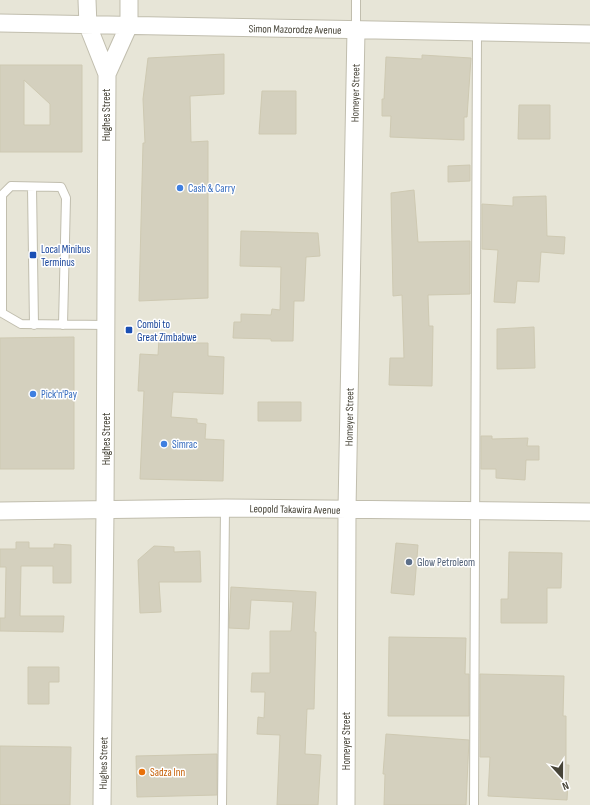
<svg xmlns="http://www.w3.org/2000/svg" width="590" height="805" font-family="'Sofia Sans Condensed',sans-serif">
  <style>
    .residential { fill: #e7e5d7 }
    .building { fill: #d4d0be; stroke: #cec9b2; fill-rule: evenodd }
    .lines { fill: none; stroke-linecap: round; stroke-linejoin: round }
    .service-casing { stroke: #c1beae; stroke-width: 10 }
    .minor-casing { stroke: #c1beae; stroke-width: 19 }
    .service { stroke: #fff; stroke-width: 8 }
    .minor { stroke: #fff; stroke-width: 17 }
    .shop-dot { fill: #3f7fe0; stroke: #fff; stroke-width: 1.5 }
    .transit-dot { fill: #1a4fb4; stroke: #fff; stroke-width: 1.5 }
    .service-dot { fill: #5c6f8a; stroke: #fff; stroke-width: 1.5 }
    .food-dot { fill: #e8710a; stroke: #fff; stroke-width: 1.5 }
    .labels { text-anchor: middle; stroke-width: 3; stroke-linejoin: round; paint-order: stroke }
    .street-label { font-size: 11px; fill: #464337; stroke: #fff }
    .shop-label { font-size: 11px; fill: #366cbe; stroke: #fff; text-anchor: start }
    .transit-label { font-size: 11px; fill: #164399; stroke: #fff; text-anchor: start }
    .service-label { font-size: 11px; fill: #4e5e75; stroke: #fff; text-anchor: start }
    .food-label { font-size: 11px; fill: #c56008; stroke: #fff; text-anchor: start }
  </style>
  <rect width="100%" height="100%" fill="#f3f2e8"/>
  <!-- residential -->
  <path class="residential" d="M0,0h590v805h-590z"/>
  <!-- building -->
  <path class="building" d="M224,54v40l-34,2 1,46 17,-1v157l-69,3 4,-158h2l-2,-44 5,-41z
    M422,55l49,3 -4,59h-3v23l-74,-3 1,-21h-9v-17h2l2,-42 36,2z
    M0,65h82v87h-82zM24,80l26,24v21h-26z
    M262,91h34v43h-37z
    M519,105h31v34h-32z
    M470,165v16l-22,1v-16z
    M414,190l4,52 52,-1v53l-42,1 1,31h4l-1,60 -43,-1 1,-27h14l-2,-63 -9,1 -2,-103z
    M546,196l1,40 18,1 -1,17 -23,-2 -2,30 -22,-1 -2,22 -21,-1 4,-52 -16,-1v-45l31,2v-9z
    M241,231l77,2 2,23 -14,1 -2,44h-10l-1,40h-22v-2l-38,-1 1,-16h7v-8l30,1 1,-6 8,1 1,-43 -41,-1z
    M534,327l1,41 -38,1v-40z
    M74,337v132h-74v-131z
    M159,338h32l-1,5h18v13l16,1 -1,37 -50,-2 -2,25 26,2v4l9,1 -1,15 19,1 -1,41 -83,-2 4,-88h-6l2,-37 18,1z
    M258,402h43v19h-43z
    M481,436h11v3l36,-1 -1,8h12v14h-13l-1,20 -29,-2v-9h-15z
    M16,542h13v6h25v-4l17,1v38h-18v-17h-32l-1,50h44l-1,16 -63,-1v-13h5l1,-51h-6v-18h16z
    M396,543l22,2 -4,50 -23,-2z
    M154,546l20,1v5l26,-1 1,31h-42l2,30 -21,1 -2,-53z
    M509,552l53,1 -1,35h-14v35h-46v-24h7z
    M231,587l85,5 -2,40h2l-2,77h-7l-2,45 16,1 -3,50h-41l3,-70 -23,-1 1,-17 6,1 1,-26h-14l1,-19h18v-42h21l2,-29 -42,-2 -2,29 -20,-1z
    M389,637l77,1 -1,36h4v42h-81z
    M28,667h31v15h-10v22h-21z
    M480,674l84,2 -1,40h3v49h3l-2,35 -79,-4 2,-39h-10z
    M386,734l83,6 -3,65h-82l1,-31h-2z
    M0,746l71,1 -1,58h-70z
    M217,754v41l-80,2 -1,-41z"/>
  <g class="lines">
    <defs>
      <path id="service" d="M356,0v30
        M32,187l2,138
        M63,325l3,-127 -5,-11 -50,-1 -9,9v118l19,11 85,1
        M222,805l3,-297
        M474,805l3,-773"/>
      <path id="minor" d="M87,0l1,26 19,48 -2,436 -3,295
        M0,23l590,11
        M107,74l22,-49v-25
        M0,511l225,-3 365,4
        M346,805l1,-296 9,-479"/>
    </defs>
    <!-- service casing -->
    <use href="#service" class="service-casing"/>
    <!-- minor casing -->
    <use href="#minor" class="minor-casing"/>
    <!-- service -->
    <use href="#service" class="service"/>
    <!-- minor -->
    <use href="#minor" class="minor"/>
  </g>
  <!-- markers -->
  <g class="shop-dot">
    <circle cx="180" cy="188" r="4"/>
    <circle cx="33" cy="394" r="4"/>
    <circle cx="164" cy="444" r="4"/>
  </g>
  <g class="transit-dot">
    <rect x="29" y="251" width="8" height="8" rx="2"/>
    <rect x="125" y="326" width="8" height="8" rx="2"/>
  </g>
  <circle class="service-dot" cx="409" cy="562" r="4"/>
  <circle class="food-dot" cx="142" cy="772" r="4"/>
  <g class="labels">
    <!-- street labels -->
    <g class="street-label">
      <text transform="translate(295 29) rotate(1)" y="4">Simon Mazorodze Avenue</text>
      <text transform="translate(355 93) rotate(-89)" y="4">Homeyer Street</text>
      <text transform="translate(106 115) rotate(-90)" y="4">Hughes Street</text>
      <text transform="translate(349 417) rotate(-89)" y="4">Homeyer Street</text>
      <text transform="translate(106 439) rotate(-90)" y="4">Hughes Street</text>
      <text transform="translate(295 509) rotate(1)" y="4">Leopold Takawira Avenue</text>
      <text transform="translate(346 741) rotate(-90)" y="4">Homeyer Street</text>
      <text transform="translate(103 763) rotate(-89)" y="4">Hughes Street</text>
    </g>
    <!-- shop labels -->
    <g class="shop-label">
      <text x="188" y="192">Cash &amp; Carry</text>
      <text x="41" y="398">Pick'n'Pay</text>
      <text x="172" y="448">Simrac</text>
    </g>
    <!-- transit labels -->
    <g class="transit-label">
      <text x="41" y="253">Local Minibus<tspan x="41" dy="13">Terminus</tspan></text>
      <text x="137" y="328">Combi to<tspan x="137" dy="13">Great Zimbabwe</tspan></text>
    </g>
    <!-- service labels -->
    <g class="service-label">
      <text x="417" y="566">Glow Petroleom</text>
    </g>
    <!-- food labels -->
    <g class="food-label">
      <text x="150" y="776">Sadza Inn</text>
    </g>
  </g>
  <!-- north arrow -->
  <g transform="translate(562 777) rotate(159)" stroke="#ffffff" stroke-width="3" paint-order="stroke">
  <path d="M0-3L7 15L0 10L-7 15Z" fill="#464337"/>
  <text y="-6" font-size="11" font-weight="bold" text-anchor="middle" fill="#464337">N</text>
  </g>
</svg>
